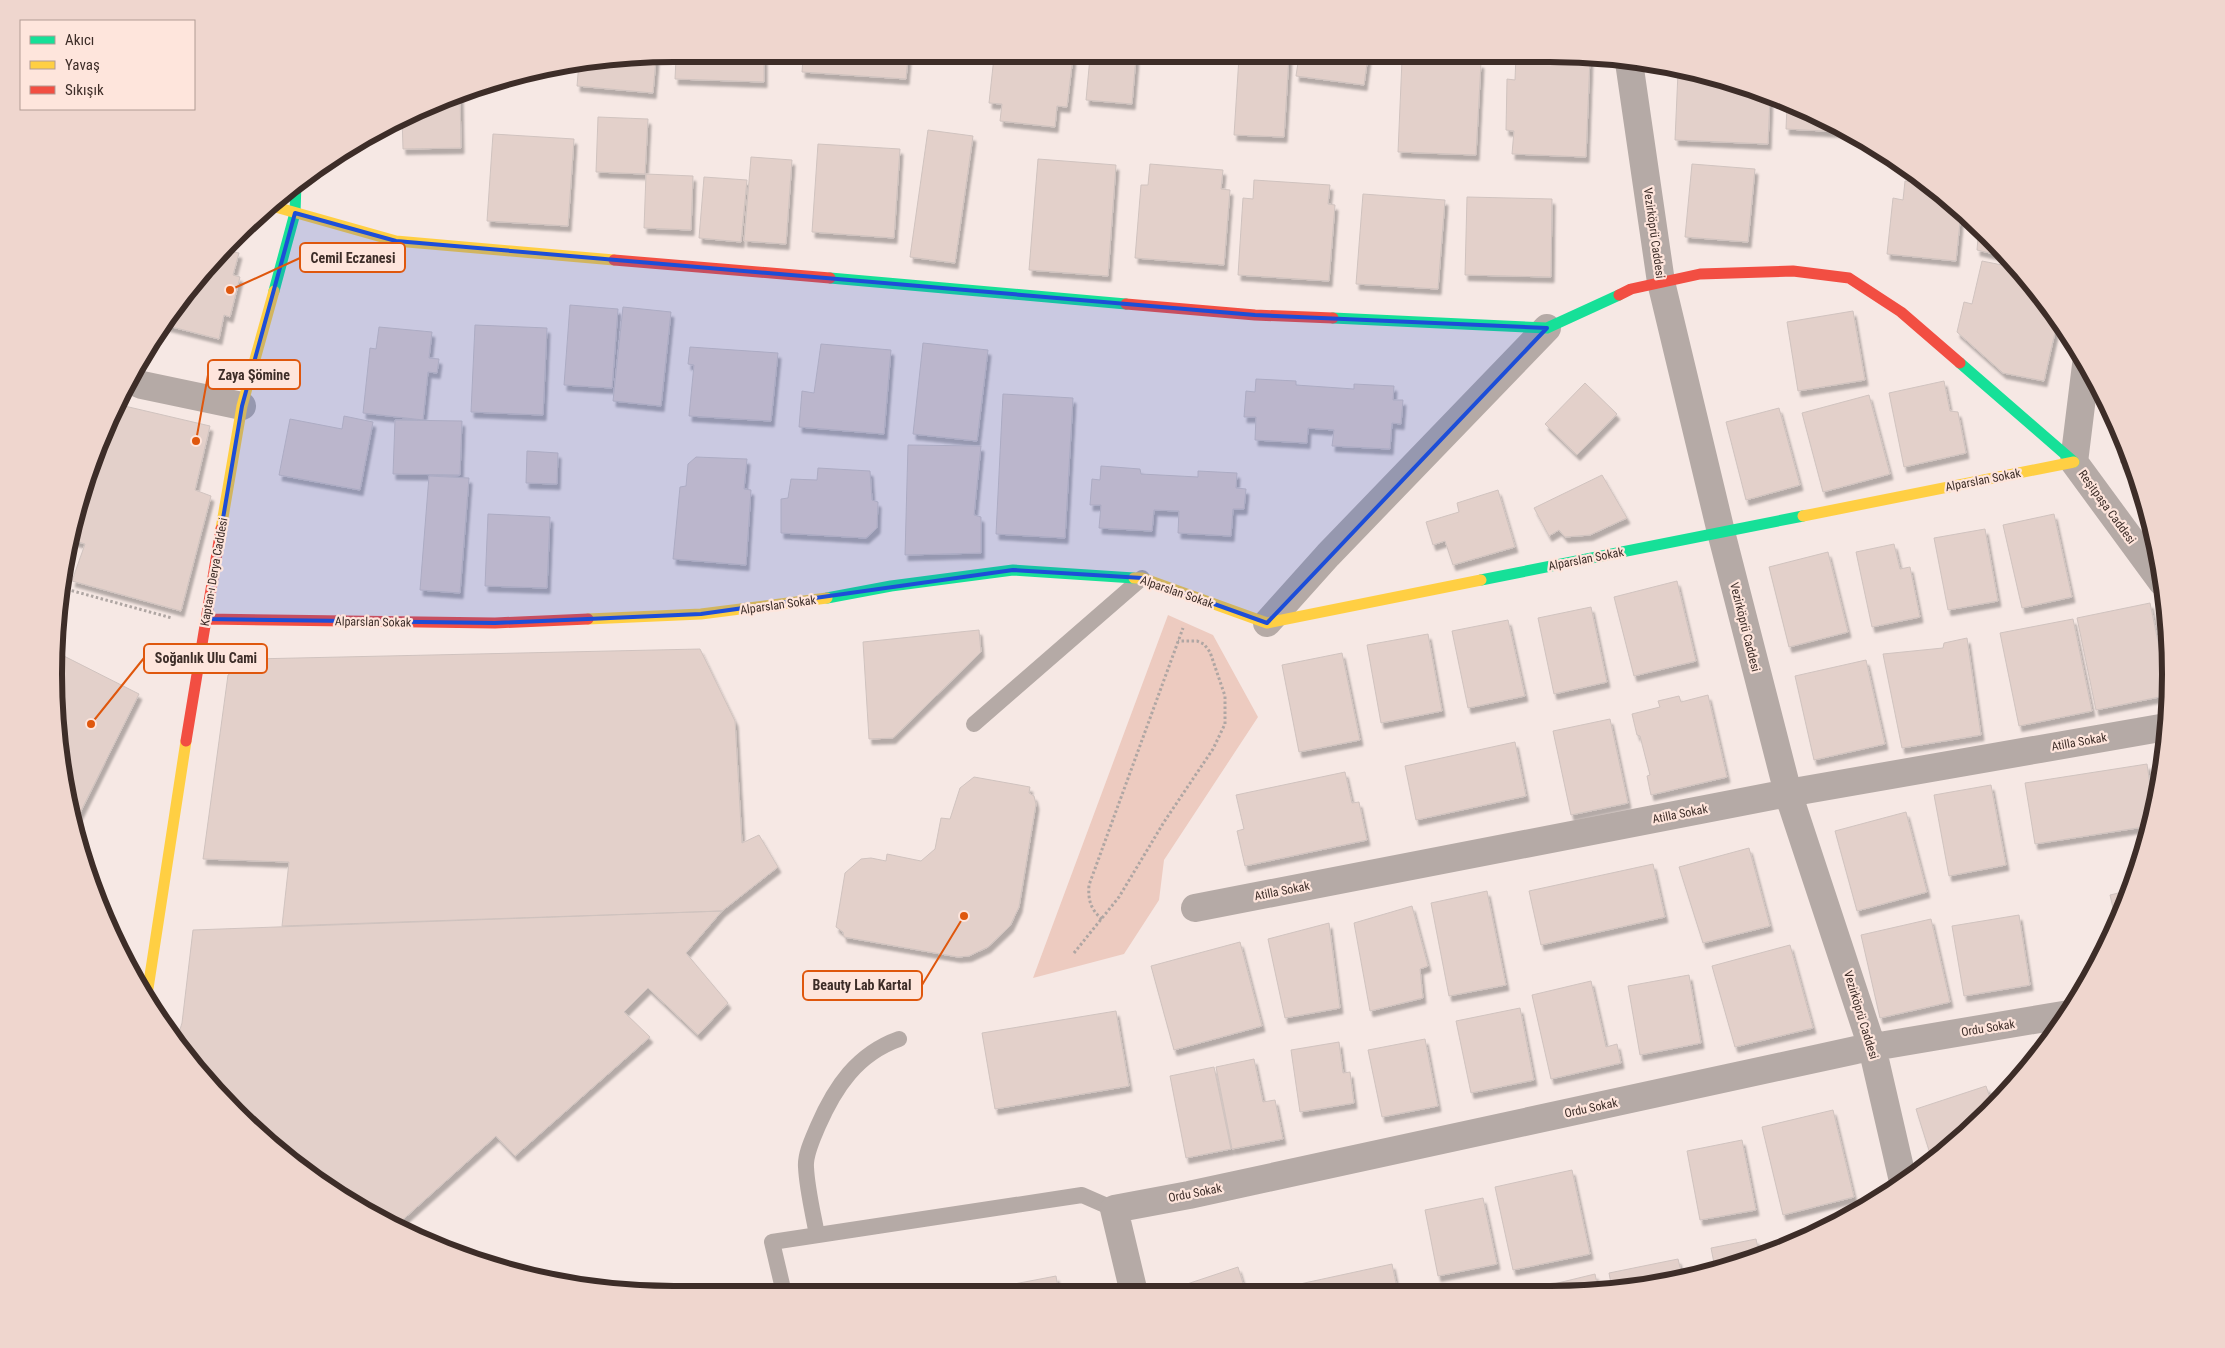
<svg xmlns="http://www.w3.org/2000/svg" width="2225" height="1348" font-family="'Roboto Condensed',sans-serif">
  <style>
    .green { fill: #edcbc0 }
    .building { fill: #e3d0ca; stroke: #d0c3bf; filter: url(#shadow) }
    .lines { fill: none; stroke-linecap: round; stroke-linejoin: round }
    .path { stroke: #afa6a3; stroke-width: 3; stroke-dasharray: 2.5 2.5; stroke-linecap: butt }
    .lane { stroke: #b5aaa6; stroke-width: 16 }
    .street { stroke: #b5aaa6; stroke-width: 28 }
    .fast { stroke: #16e098; stroke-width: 11 }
    .slow { stroke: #ffcf43; stroke-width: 11 }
    .jam { stroke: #f24e42; stroke-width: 11 }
    .marked { fill: #1d4ed8; fill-opacity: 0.2; stroke: #1d4ed8; stroke-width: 4; stroke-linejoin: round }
    .labels { text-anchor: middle; stroke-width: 4.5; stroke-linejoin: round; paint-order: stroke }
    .street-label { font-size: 12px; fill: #3d2d28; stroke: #fee5dc }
    .rim { fill: none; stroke: #3d2d28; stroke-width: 6 }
    .leader { fill: none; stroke: #df570d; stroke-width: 2 }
    .callout-dot { fill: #df570d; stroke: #fee5dc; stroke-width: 2 }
    .callout { fill: #fee5dc; stroke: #df570d; stroke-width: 2 }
    .callout-label { font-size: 14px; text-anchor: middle; font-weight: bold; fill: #3d2d28 }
  </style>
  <defs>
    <filter id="shadow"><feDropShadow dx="3" dy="5.5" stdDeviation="1" flood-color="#0004"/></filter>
  </defs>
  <rect width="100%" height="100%" fill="#f6e8e4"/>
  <!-- green -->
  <path class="green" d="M1168,615l45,20 45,82 -94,143 -5,40 -35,54 -91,24z"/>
  <!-- building -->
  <path class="building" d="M1516,55l74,2 -4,100 -74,-3 2,-23 -8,-1 1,-51 8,1z
    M1289,56l-5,81 -50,-2 5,-78z
    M1299,56h69l-4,29 -68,-9z
    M994,57h79l-6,50 -10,-1 -2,21 -55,-6 2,-17 -13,-1z
    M1090,57h46l-4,47 -46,-4z
    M764,58v24l-89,-3 1,-20z
    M803,58h105l-2,21 -104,-7z
    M593,59h63l-3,34 -76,-7 2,-24z
    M1402,60l79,3 -5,92 -78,-3z
    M1678,72l73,15 19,9 -2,48 -93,-4z
    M460,93l1,55 -58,1 -1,-32z
    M1787,105l56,27 -57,-3z
    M598,117l50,2 -3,55 -49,-2z
    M928,130l45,6 -18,127 -45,-6z
    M493,134l81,5 -6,87 -81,-5z
    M818,144l82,5 -6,89 -82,-6z
    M751,157l41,3 -6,84 -42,-3z
    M1038,159l78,6 -8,111 -79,-6z
    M1150,164l73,6 -2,19 9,1 -6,75 -89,-7 6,-73h7z
    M1692,164l63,5 -7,73 -63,-5z
    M646,174l47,2 -2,54 -47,-2z
    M704,177l43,3 -6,62 -42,-4z
    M1254,180l76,5 -2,19 7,1 -6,76 -91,-6 5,-77 10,1z
    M1905,181l21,2 35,29 -5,49 -69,-7 6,-56 10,2z
    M1363,194l82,6 -7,89 -82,-5z
    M1467,197l85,2 -1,78 -86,-2z
    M1979,226l11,10 17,21 -30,-7z
    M228,251l11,2 -6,22 7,2 -10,40 -6,-2 -5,24 -55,-14 18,-28z
    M1982,261l35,7 41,51 -14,62 -41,-8 -46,-41 7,-30 8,2z
    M570,305l48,4 -6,79 -48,-3z
    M623,307l48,5 -10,94 -48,-5z
    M1853,311l12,69 -67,11 -11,-69z
    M475,325l72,3 -4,87 -72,-3z
    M379,327l53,5 -3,26 10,1 -2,14 -9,-1 -5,48 -60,-7 7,-65 6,1z
    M923,343l65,7 -11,91 -64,-7z
    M821,344l70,6 -7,84 -85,-7 3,-36 12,2z
    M690,347l88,6 -7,68 -82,-5 5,-51 -6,-1z
    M1256,379l40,2v4l58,4v-5l40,2 -1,14h10l-2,24 -9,-1 -2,26 -58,-3 2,-16 -26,-2 -1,15 -52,-3 1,-23h-12l2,-26 9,1z
    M1944,381l6,30 8,1 8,41 -62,14 -15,-74z
    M1585,383l32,31 -40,41 -32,-31z
    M1003,394l70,4 -8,140 -69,-4z
    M1869,395l21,79 -67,18 -21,-79z
    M116,404l94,22 -15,64 16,6 -30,115 -109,-30 13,-37 -16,-5 18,-64z
    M1779,408l21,77 -54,15 -20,-78z
    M344,416l29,6 -13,68 -81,-15 11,-56 52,10z
    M395,420l67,1 -2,54 -67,-1z
    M908,445l73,1 -7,69 7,2v36l-76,2z
    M527,451l31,2 -1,31 -31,-1z
    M2129,453l7,24 -16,-15z
    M696,457l51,2 -3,30 7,1 -5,75 -73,-6 7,-72 6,-1 2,-22z
    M1101,466l39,3 1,5 57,3v-6l39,2 -1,15 10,1 -2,20h-11l-2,27 -53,-3 1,-22 -25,-1 -2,21 -53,-3 2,-23h-11l2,-26 8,1z
    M818,468l52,3 2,29 6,2 -1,26 -11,10 -85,-5v-34l7,-1 3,-19 26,1z
    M1602,475l25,43 -37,17 -25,2 -6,-7 -10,6 -15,-28z
    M429,476l40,2 -9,115 -40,-3z
    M1498,490l17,57 -62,18 -8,-24 -12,4 -7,-23 33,-10 -2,-9z
    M488,514l62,3 -3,71 -62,-2z
    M2054,514l18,83 -50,11 -19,-83z
    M1985,529l13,72 -50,9 -14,-72z
    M1894,544l6,25 10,-2 10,50 -48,10 -16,-75z
    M1828,552l20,80 -59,15 -20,-80z
    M1677,581l19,80 -62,15 -20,-79z
    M2150,603l19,92 -73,15 -19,-92z
    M1591,607l16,75 -53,12 -16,-76z
    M2073,619l19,92 -73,15 -19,-93z
    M1508,620l17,76 -57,12 -16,-77z
    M979,630l2,22 -88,86 -24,1 -6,-97z
    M1428,634l14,77 -61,12 -14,-78z
    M1967,638l14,97 -79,13 -19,-94 60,-6 1,-5z
    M700,649l35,72 7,122 17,-8 19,32 -56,44 -440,15 7,-64 -86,-3 25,-184 24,-16z
    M56,652l83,42 -64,129 -16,-68 -5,-81z
    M1342,653l18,87 -61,12 -17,-87z
    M1866,660l19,84 -71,16 -19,-84z
    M1708,695l19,82 -76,18 -4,-19 3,-1 -10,-39 -3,-1 -5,-21 28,-7 -2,-6 21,-5 2,6z
    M1610,719l18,84 -57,12 -18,-84z
    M1515,742l11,54 -110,24 -11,-54z
    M2147,764l7,49 -4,13 -115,18 -10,-61z
    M1345,772l7,31 7,-1 8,38 -122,26 -8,-35 7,-2 -8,-34z
    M974,777l56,10 -1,6 5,3 2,8 -17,103 -9,19 -22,21 -19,9 -11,1 -114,-20 -1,-5 -7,-5 9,-54 16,-14 10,-1 15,3 1,-7 34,7 14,-12 6,-31 9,1 10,-31z
    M1991,785l15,80 -57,11 -15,-81z
    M1906,812l21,80 -70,19 -22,-80z
    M1749,848l21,78 -67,17 -24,-76z
    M1653,864l12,53 -124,28 -12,-54z
    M2131,890l-7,22 -7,13 -7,-30z
    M1487,891l19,94 -57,11 -18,-93z
    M1412,906l16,60 -8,3 3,29 -53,13 -16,-88z
    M722,911l-36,42 42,50 -30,32 -50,-47 -24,24 26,25 -135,119 -19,-20 -98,88 -69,-34 -93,-77 -60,-71 6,-19 11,-93z
    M2019,915l11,70 -66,11 -12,-70z
    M1931,919l19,83 -70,16 -19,-83z
    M1329,923l11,85 -55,10 -17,-79z
    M1240,942l22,84 -88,24 -23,-84z
    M1790,945l23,83 -78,19 -23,-81z
    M1689,975l12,68 -61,12 -12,-69z
    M1591,981l15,66 11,-3 4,19 -70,16 -19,-84z
    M1520,1008l14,72 -63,13 -15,-72z
    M1116,1011l13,75 -134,23 -13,-76z
    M1425,1039l13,67 -56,11 -14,-67z
    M1339,1042l4,31 7,-1 4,31 -54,9 -9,-62z
    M1254,1059l9,43 12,-2 8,39 -51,10 -16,-82z
    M1214,1067l17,82 -45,9 -16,-82z
    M1986,1086l6,18 -32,36 -28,20 -16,-51z
    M1833,1110l21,87 -71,18 -21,-88z
    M1742,1140l14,70 -56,10 -13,-69z
    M1572,1170l18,84 -77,16 -18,-83z
    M1483,1198l14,66 -59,12 -13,-66z
    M1756,1239l4,18 -10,4 -35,7 -4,-20z
    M1678,1259l4,16 -70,14 -3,-16z
    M1392,1264l6,29h-111l-1,-6z
    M1238,1267l8,26h-79l-1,-2z
    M1595,1274l4,18 -65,1 -1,-4z
    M1056,1276l3,17h-92z
    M1507,1286l2,7h-30z"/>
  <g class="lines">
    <!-- path -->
    <path class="path" d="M62,588l110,30
      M1102,919c-12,-10 -14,-20 -13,-34l94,-257
      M1074,953l45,-56 45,-75 49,-73 12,-25v-28l-15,-44 -6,-8 -7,-3h-19"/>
    <!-- lane -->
    <path class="lane" d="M974,724l168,-146
      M817,1235c-4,-22 -10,-46 -11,-68 -1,-13 7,-29 12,-41 17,-39 39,-72 81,-87
      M784,1293l-12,-51 310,-47 32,14"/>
    <!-- street -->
    <path class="street" d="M1629,62l32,220 60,250 67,261 84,254 31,134
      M2086,365l-12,97 88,120
      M130,380l12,5 100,21
      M1267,623l61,-68 219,-227
      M1195,908l593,-115 378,-66
      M1134,1293l-20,-84 75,-14 667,-145 213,-36"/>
    <!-- fast -->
    <path class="fast" d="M830,278l296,26
      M274,291l21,-78 1,-30
      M1333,318l214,10 72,-33
      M1960,363l114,99
      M1481,580l322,-64
      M827,598l64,-12 122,-16 121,8"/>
    <!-- slow -->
    <path class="slow" d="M272,206l124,35 218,19
      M1803,516l271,-54
      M221,529l21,-123 32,-115
      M1134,578h8l125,45 214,-43
      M588,619l113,-5 126,-16
      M147,995l39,-254"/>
    <!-- jam -->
    <path class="jam" d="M614,260l216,18
      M1619,295l12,-6 69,-15 93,-3 56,7 52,34 59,51
      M1126,304l129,11 78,3
      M206,619l289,4 93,-4
      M186,741l35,-212"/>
  </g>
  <!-- marked area -->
  <path class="marked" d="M295,213l101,28 859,74 292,13 -280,295 -125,-45 -129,-8 -312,44 -206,9 -289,-4 36,-213z"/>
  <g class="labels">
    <!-- street labels -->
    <g class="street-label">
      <text transform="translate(1654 233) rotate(82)" y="4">Vezirköprü Caddesi</text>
      <text transform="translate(1983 480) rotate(-11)" y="4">Alparslan Sokak</text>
      <text transform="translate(2107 507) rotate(54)" y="4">Reşitpaşa Caddesi</text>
      <text transform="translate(1586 559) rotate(-11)" y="4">Alparslan Sokak</text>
      <text transform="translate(214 572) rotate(-80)" y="4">Kaptan-ı Derya Caddesi</text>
      <text transform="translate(1177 592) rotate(19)" y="4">Alparslan Sokak</text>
      <text transform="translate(778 605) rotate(-8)" y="4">Alparslan Sokak</text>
      <text transform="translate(373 622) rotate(1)" y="4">Alparslan Sokak</text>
      <text transform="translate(1745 627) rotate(76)" y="4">Vezirköprü Caddesi</text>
      <text transform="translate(2079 742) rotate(-10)" y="4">Atilla Sokak</text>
      <text transform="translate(1680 814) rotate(-11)" y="4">Atilla Sokak</text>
      <text transform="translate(1282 891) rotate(-11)" y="4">Atilla Sokak</text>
      <text transform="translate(1861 1015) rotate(73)" y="4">Vezirköprü Caddesi</text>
      <text transform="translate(1988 1028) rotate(-9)" y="4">Ordu Sokak</text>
      <text transform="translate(1591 1108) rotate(-12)" y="4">Ordu Sokak</text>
      <text transform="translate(1195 1193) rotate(-11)" y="4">Ordu Sokak</text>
    </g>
  </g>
  <!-- crop -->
  <path d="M0 0H2225V1348H0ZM674 62H1550A612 612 0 0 1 2162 674V674A612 612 0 0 1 1550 1286H674A612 612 0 0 1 62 674V674A612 612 0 0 1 674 62Z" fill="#efd6ce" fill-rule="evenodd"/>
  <path class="rim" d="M674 62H1550A612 612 0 0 1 2162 674V674A612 612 0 0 1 1550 1286H674A612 612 0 0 1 62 674V674A612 612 0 0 1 674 62Z"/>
  <!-- callouts -->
  <path class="leader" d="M230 290L300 258M196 441L208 375M91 724L144 658M964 916L922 985"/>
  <g class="callout-dot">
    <circle cx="230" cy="290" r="5"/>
    <circle cx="196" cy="441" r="5"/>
    <circle cx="91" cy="724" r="5"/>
    <circle cx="964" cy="916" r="5"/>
  </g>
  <g class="callout">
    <rect x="300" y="243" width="105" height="29" rx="5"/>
    <rect x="208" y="360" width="92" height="29" rx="5"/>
    <rect x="144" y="644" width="123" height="29" rx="5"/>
    <rect x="803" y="971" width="119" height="29" rx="5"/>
  </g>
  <g class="callout-label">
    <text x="353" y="263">Cemil Eczanesi</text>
    <text x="254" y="380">Zaya Şömine</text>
    <text x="206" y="663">Soğanlık Ulu Cami</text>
    <text x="862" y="990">Beauty Lab Kartal</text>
  </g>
  <!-- legend -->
  <rect x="20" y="20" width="175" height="90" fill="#fee5dc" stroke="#b19b94"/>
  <rect x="30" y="36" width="25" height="8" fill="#16e098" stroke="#b19b94"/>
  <text x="65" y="45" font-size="15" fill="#3d2d28">Akıcı</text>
  <rect x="30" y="61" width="25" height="8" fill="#ffcf43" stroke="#b19b94"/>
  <text x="65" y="70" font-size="15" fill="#3d2d28">Yavaş</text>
  <rect x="30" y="86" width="25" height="8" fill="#f24e42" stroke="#b19b94"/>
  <text x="65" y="95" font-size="15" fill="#3d2d28">Sıkışık</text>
</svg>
